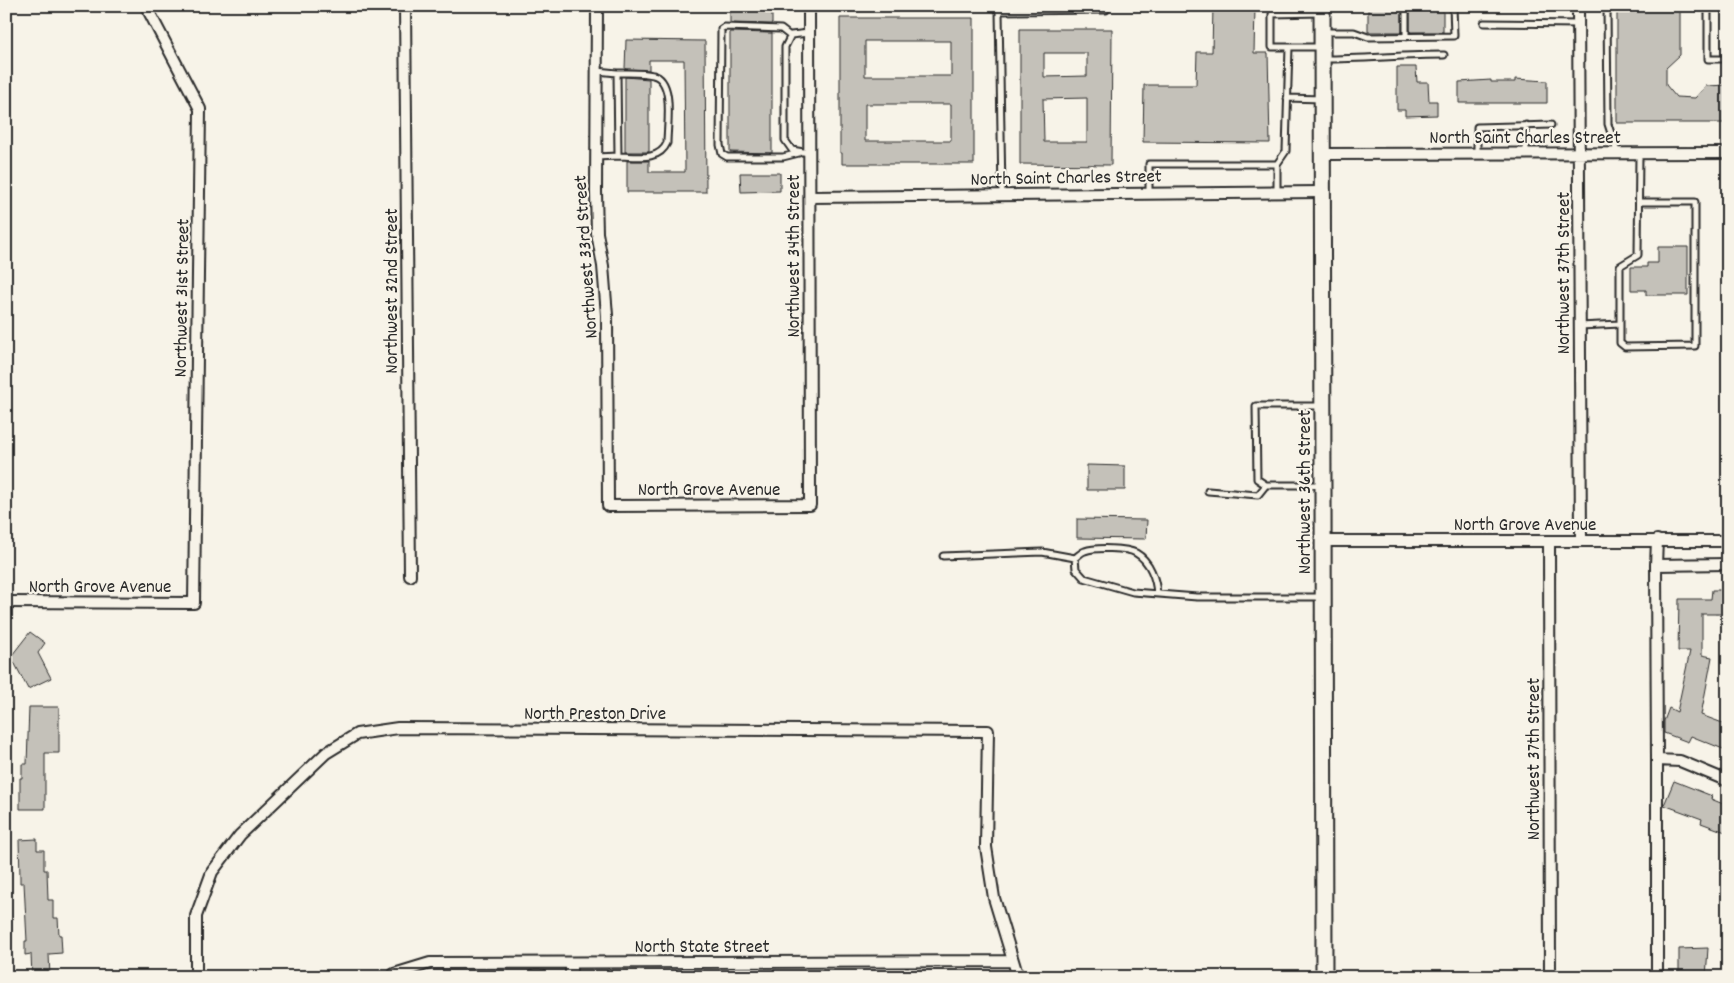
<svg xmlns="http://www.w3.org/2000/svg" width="1734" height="983" font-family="Dekko,sans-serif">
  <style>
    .building { fill: #c4c1b9; stroke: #2b2b2b; fill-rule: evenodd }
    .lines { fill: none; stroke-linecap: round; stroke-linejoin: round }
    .lane-casing { stroke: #2b2b2b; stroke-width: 9 }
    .street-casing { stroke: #2b2b2b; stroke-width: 14 }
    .secondary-casing { stroke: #2b2b2b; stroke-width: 19 }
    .lane { stroke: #f7f3e8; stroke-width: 5 }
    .street { stroke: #f7f3e8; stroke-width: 10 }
    .secondary { stroke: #f7f3e8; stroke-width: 15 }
    .labels { text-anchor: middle; stroke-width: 4.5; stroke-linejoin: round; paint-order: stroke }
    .street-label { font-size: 19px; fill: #2b2b2b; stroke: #f7f3e8 }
  </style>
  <rect width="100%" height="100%" fill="#f7f3e8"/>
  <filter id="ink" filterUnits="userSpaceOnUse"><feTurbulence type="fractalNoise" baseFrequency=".02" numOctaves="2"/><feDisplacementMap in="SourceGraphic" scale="10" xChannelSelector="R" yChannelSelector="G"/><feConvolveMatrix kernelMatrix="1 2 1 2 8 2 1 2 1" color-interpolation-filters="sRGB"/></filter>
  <g filter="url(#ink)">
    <!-- building -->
    <path class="building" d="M730,6h42v18l-42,-1z
      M1213,6l42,1 -1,46h14l2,90 -127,-1 1,-57h52l1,-33h15z
      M1368,6h34v26h-34z
      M1410,6h33v26h-33z
      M1617,6h63v49l-14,13v17l10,12 19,1 11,-12 22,-1v38h-111z
      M840,18h134v146h-132v-11h-2zM865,41h86v35h-86zM865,104h86v37h-86z
      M1020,29h92l-1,136 -91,-1zM1044,53h43v23l-43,1zM1087,98v44h-43l-1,-43z
      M730,32l42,1v120l-42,-1z
      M626,40l79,1 1,151h-79v-31h22v11h36l-1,-112h-35v10l-24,-1z
      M1397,67h19l1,15h11l1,19h8v14l-32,1v-6h-8z
      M625,77l24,2v73h-24z
      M1515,79l32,2v22h-88v-21l32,-2v2h24z
      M740,173h40v18l-39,1z
      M1658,247h30v48h-42v-5h-15v-23h16v-4h11z
      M1087,465l38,1v24h-38z
      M1077,519l70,1 -1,19 -69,-1z
      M1712,590h16v24h-26v41l10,2 -11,58 27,10v26l-37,-15 -3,6 -24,-9v-12l5,-13 8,4 13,-61h-12l1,-52h32z
      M30,632l15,11 -7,10 13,25 -23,11 -13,-25 -6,-5z
      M29,707h30v46h-14v56h-25v-31h2v-14h5z
      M1674,781l38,15 -1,3 17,7v27l-27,-10 1,-4 -38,-14z
      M37,839v11h7v20h3l1,30h5v18h5l1,17h2l1,18 -13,1 1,23h-18l-1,-23 -6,1v-14h2l-3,-58h-4v-6l-1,-37z
      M1708,948l-2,29h-27v-28z"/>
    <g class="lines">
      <defs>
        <path id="lane" d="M991,6l8,5 107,-1
          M1406,6v31
          M1607,6l1,118 9,28
          M1708,6v53h20
          M999,11l3,183
          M1321,13l-49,1v33h49
          M1484,23l94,1
          M1323,32h31l14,5 86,-1 -1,-30
          M809,33l-18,2 -6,12v93l7,10 17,3
          M790,36l-9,-7 -57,-2 -3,2 -1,116 2,9 5,3h56l16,-4
          M1323,59c41,0 81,-4 121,-4
          M617,73c11,0 25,-1 36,2 22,5 14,50 14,68 -8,19 -32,13 -49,13
          M1287,98l35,1
          M1526,125v28
          M1477,153v-26l74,-2
          M596,157l22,-1 -1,-83 -20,-2
          M1149,192v-28h128l9,-13 3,-104
          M1277,192v-28
          M1639,202h56v144l-70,1 -5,-4v-77l18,-11 1,-102
          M1580,326l40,-2
          M1322,406h-66l1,73 9,6h56
          M1208,491l50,4 8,-10
          M943,556l99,-4 33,6
          M1157,594c-1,-15 -7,-33 -21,-41 -9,-5 -41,-6 -51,-2 -4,1 -7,5 -10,7l1,11 8,9 49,14 64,5h126"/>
        <path id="street" d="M405,6l5,570
          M597,6l-1,186 1,41 6,33 4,49 1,191 202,-1 -1,-499
          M1578,6l3,533
          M1322,154l406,-1
          M810,197l512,-5
          M1323,541h405
          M1549,541l1,436
          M1656,565l1,-25
          M6,602l188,1 6,-494 -54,-103
          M1657,760l-1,-195 72,-1
          M196,977v-61l16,-44 28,-37 86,-82 31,-19 41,-6 590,3 -2,116 8,51 24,79
          M393,977l1,-3 36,-11 582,-2
          M571,977v-14
          M1657,977v-217l23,1 48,20"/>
        <path id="secondary" d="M1322,6l2,971"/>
      </defs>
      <!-- lane casing -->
      <use href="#lane" class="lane-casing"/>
      <!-- street casing -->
      <use href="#street" class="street-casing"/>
      <!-- secondary casing -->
      <use href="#secondary" class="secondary-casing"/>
      <!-- lane -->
      <use href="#lane" class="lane"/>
      <!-- street -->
      <use href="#street" class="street"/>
      <!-- secondary -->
      <use href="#secondary" class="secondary"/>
    </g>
  </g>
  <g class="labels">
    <!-- street labels -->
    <g class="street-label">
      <text x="1525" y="143">North Saint Charles Street</text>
      <text transform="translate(1066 176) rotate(-1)" y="7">North Saint Charles Street</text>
      <text transform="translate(792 256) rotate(-90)" y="7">Northwest 34th Street</text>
      <text transform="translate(584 257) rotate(-94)" y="7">Northwest 33rd Street</text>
      <text transform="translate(1562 273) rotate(-90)" y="7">Northwest 37th Street</text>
      <text transform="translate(390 291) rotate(-90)" y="7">Northwest 32nd Street</text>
      <text transform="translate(180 298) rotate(-89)" y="7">Northwest 31st Street</text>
      <text x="709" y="495">North Grove Avenue</text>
      <text transform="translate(1303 492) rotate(-90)" y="7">Northwest 36th Street</text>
      <text x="1525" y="530">North Grove Avenue</text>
      <text x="100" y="592">North Grove Avenue</text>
      <text x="595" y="719">North Preston Drive</text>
      <text transform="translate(1532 759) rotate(-90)" y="7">Northwest 37th Street</text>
      <text x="702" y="952">North State Street</text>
    </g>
  </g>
  <!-- margin -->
  <rect width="1734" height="983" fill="none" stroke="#f7f3e8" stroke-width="25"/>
  <rect x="12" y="12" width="1709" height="958" fill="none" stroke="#2b2b2b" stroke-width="2" filter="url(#ink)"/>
</svg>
